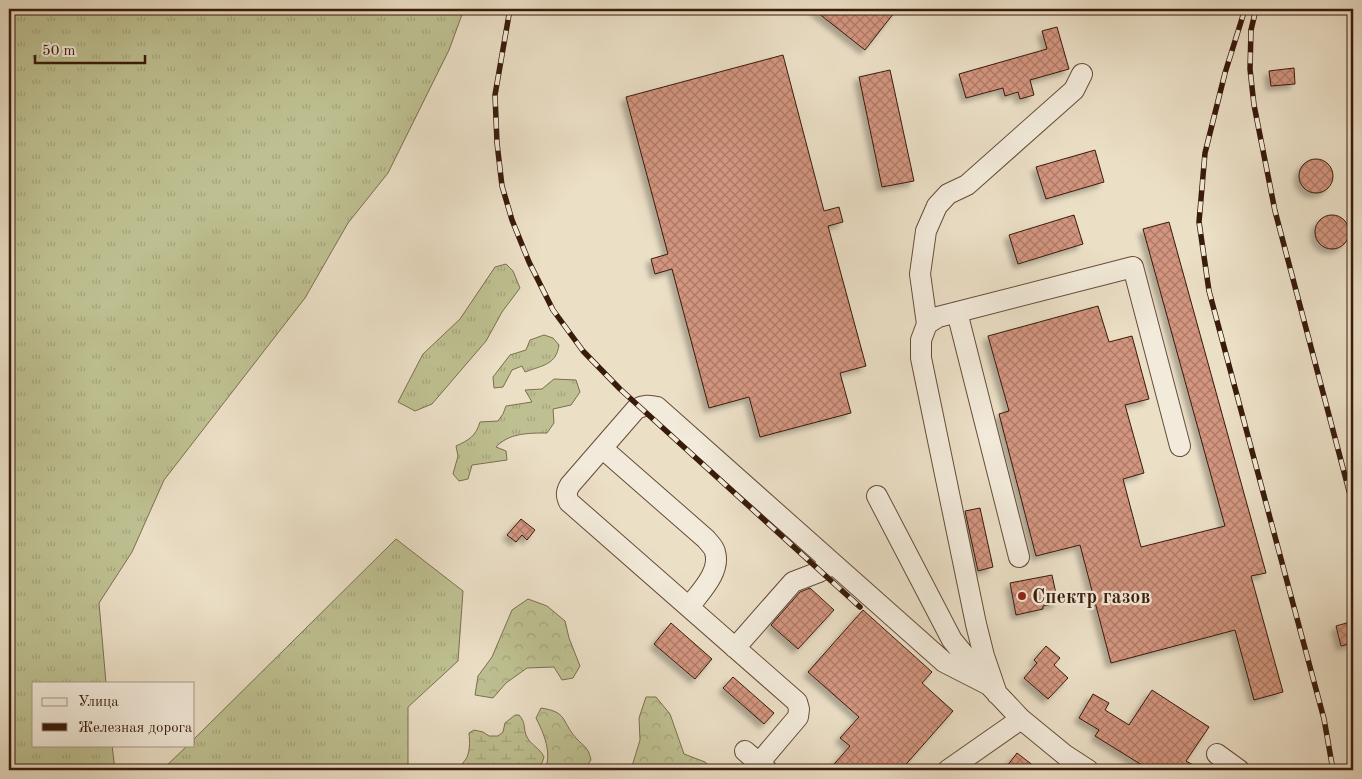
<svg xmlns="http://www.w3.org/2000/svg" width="1362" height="779" font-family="'Old Standard TT',serif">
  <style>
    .grass { fill: url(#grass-tufts); stroke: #7c6e4e }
    .forest { fill: url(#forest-crowns); stroke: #7c6e4e }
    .wetland { fill: url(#wetland-marsh); stroke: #7c6e4e }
    .building { fill: url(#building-cross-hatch); stroke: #391b0a; filter: url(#shadow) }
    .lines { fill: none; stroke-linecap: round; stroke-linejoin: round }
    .minor-casing { stroke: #664c39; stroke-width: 22 }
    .minor { stroke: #f2eada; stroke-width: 20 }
    .rail-casing { stroke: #391b0a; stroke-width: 5.5 }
    .rail { stroke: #f2eada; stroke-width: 4; stroke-dasharray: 11; stroke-linecap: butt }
    .poi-dot { fill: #8f2418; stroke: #f2eada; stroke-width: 2 }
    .labels { text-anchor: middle; stroke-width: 4.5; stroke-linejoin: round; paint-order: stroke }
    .poi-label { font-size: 20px; font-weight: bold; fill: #391b0a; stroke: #f2eada; text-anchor: start }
  </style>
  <defs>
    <pattern id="grass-tufts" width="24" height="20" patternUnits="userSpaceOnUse" patternTransform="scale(1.25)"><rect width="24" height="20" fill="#bec091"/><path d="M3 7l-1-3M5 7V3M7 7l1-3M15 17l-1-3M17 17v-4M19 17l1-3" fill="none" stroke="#a4a47c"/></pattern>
    <pattern id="forest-crowns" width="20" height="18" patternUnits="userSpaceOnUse" patternTransform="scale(1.25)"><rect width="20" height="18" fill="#bec091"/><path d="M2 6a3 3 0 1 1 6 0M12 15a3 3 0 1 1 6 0" fill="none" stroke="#a4a47c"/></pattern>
    <pattern id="wetland-marsh" width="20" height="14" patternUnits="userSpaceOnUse" patternTransform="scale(1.25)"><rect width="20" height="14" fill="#bec091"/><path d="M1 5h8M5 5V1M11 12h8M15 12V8" fill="none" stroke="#a4a47c"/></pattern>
    <pattern id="building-cross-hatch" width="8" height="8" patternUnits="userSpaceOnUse" patternTransform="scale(1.25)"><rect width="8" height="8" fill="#d3957f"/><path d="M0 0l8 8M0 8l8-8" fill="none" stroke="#ac7966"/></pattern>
    <filter id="shadow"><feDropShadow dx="-4.5" dy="4.5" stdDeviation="2.5" flood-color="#0004"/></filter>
  </defs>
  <rect width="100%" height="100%" fill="#ebdfc6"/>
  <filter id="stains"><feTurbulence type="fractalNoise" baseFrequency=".004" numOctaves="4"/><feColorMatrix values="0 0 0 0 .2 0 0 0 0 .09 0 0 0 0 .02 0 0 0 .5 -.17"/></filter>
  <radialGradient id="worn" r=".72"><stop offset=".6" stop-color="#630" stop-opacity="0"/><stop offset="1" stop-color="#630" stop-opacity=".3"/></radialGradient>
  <!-- grass -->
  <path class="grass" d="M9,9h455l-15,41 -61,123 -40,50 -43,75 -141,182 -32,72 -33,51 7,80h-72v62h78l3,25h2h-108z
    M506,264l7,7 7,17 -18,24 -16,29 -54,63 -17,7 -17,-9 25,-48 37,-35 35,-52z
    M544,335l9,3 6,7c-3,20 -16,20 -34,27l-3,-6 -10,4 -9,17 -9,1 -1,-11 17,-22 16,-5 4,-10z
    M554,379l22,1 4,12 -9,13 -18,4 1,14 -7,10c-19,0 -38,0 -51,14l10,4 1,9 -35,5 -4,14 -9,2 -6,-7 5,-18 -2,-10c13,-6 20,-10 24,-24l18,-1 5,-7 3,-8 26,-4 -7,-12 17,-1z
    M396,539l67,52 -5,70 -50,46v63h-246l26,-25h6v-6z"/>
  <!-- forest -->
  <path class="forest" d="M528,599l19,7 18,15 4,17 11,28 -7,12 -11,2 -8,-13 -27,1 -21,15 -13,15 -18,-3 3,-19 14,-19 20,-47z
    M646,697h10l14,17 14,40 21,8 9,8h-86l5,-7 7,-23 -1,-22z
    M541,708c27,4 20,13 35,30 8,9 12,8 15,22l-7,10h-39c7,-18 -1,-36 -9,-52z"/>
  <!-- wetland -->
  <path class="wetland" d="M515,715h4c7,8 4,11 7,20 4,10 14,13 18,22l-2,6 -12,7h-70c1,-5 3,-7 6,-11 4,-7 4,-17 3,-26l5,-3 9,2 6,4h9l5,-4 2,-9z"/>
  <!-- building -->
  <path class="building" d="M813,9h84l-32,41z
    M1057,27l12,42 -39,11 4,15 -14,4 -2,-7 -13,4 -2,-8 -37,10 -7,-24 88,-25 -5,-18z
    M783,55l41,156 15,-4 4,15 -15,4 38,140 -26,7 11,40 -91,24 -11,-40 -40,11 -37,-139 -17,5 -4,-15 17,-5 -42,-157z
    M1294,68l1,16 -24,2 -2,-15z
    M890,70l24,111 -32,6 -23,-110z
    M1095,150l9,32 -58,17 -10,-32z
    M1299 176a17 17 0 1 1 34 0a17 17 0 1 1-34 0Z
    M1074,215l9,29 -65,20 -9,-29z
    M1315 232a17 17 0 1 1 34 0a17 17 0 1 1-34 0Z
    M1169,222l97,351 -15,3 32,116 -29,8 -19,-70 -124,33 -31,-118 -44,11 -37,-142 10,-3 -21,-75 110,-30 11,36 23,-6 17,63 -24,6 19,68 -21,6 18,68 84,-21 -82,-297z
    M980,508l13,59 -15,4 -13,-60z
    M521,519l14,11 -8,10 -5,-5 -6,7 -9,-7z
    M1052,575l6,28 -15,3v3l-27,6 -6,-32z
    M810,588l24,22 -36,39 -27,-24 29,-33z
    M863,610l69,62 -10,11 31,28 -52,59h-72l21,-24 -10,-8 19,-21 -51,-45z
    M1350,622l3,21 -12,3 -5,-20z
    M671,623l41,36 -17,20 -41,-35z
    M1046,646l14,12 -6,7 14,13 -20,21 -24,-21 13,-15 -3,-3z
    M733,677l41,36 -10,11 -41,-36z
    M1152,690l57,37 -23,34 16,9h-52l-55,-34 4,-6 -20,-12 14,-24 16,9 -4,7 24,15z
    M1017,753l22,17h-35z"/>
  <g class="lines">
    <defs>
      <path id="minor" d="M957,312l62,245
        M927,324l-7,-50 6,-43 11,-25 11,-12 19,-9 107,-95 8,-16
        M602,448l104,91c3,4 8,8 9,13 6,20 -15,40 -26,55
        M877,496l75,144 32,39
        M735,648l58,-66 26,-10 14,-8
        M997,694l-13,-38 -8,-32 -55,-266v-18l6,-16 11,-7 195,-50 47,179
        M745,751l22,19
        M1217,754l22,16
        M759,763l39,-46 1,-8 -2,-7 -228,-200c-3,-7 -3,-10 1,-17l66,-76c8,-4 13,-4 21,-2l287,255 45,23 32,34
        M948,770l73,-51 44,36 23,15"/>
    </defs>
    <!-- minor casing -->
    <use href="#minor" class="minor-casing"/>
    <!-- minor -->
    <use href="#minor" class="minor"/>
    <defs>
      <path id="rail" d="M510,9l-15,86 2,48 5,43 10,34 17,42 24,48 30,41 37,38 240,218
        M1245,9l-20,64 -20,80 -6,69 10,69 115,428 9,51
        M1256,9l-5,21 -1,39 4,36 21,106 78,295"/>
    </defs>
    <!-- rail casing -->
    <use href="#rail" class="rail-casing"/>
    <!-- rail -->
    <use href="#rail" class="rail"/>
  </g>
  <!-- markers -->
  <circle class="poi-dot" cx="1022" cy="596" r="5"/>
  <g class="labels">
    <!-- poi labels -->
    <g class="poi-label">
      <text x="1032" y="603">Спектр газов</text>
    </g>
  </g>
  <!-- margin -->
  <rect width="1362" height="779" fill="none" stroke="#ebdfc6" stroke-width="30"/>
  <rect x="10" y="10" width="1342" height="759" fill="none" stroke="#391b0a" stroke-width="2.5"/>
  <rect x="15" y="15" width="1332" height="749" fill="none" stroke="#391b0a"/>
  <!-- legend -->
  <rect x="32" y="682" width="162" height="65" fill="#f2eada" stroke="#a89787"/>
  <rect x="42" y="698" width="25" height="8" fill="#f2eada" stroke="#a89787"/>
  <text x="78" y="706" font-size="15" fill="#391b0a">Улица</text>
  <rect x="42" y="723" width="25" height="8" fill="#391b0a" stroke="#a89787"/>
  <text x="78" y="732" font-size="15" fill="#391b0a">Железная дорога</text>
  <!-- scale -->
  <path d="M35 55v8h110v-8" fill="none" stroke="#391b0a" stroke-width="2.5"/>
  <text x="42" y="55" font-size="15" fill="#391b0a" stroke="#f2eada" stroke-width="4" paint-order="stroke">50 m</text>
  <rect width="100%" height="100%" filter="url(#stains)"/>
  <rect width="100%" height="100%" fill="url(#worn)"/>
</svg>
